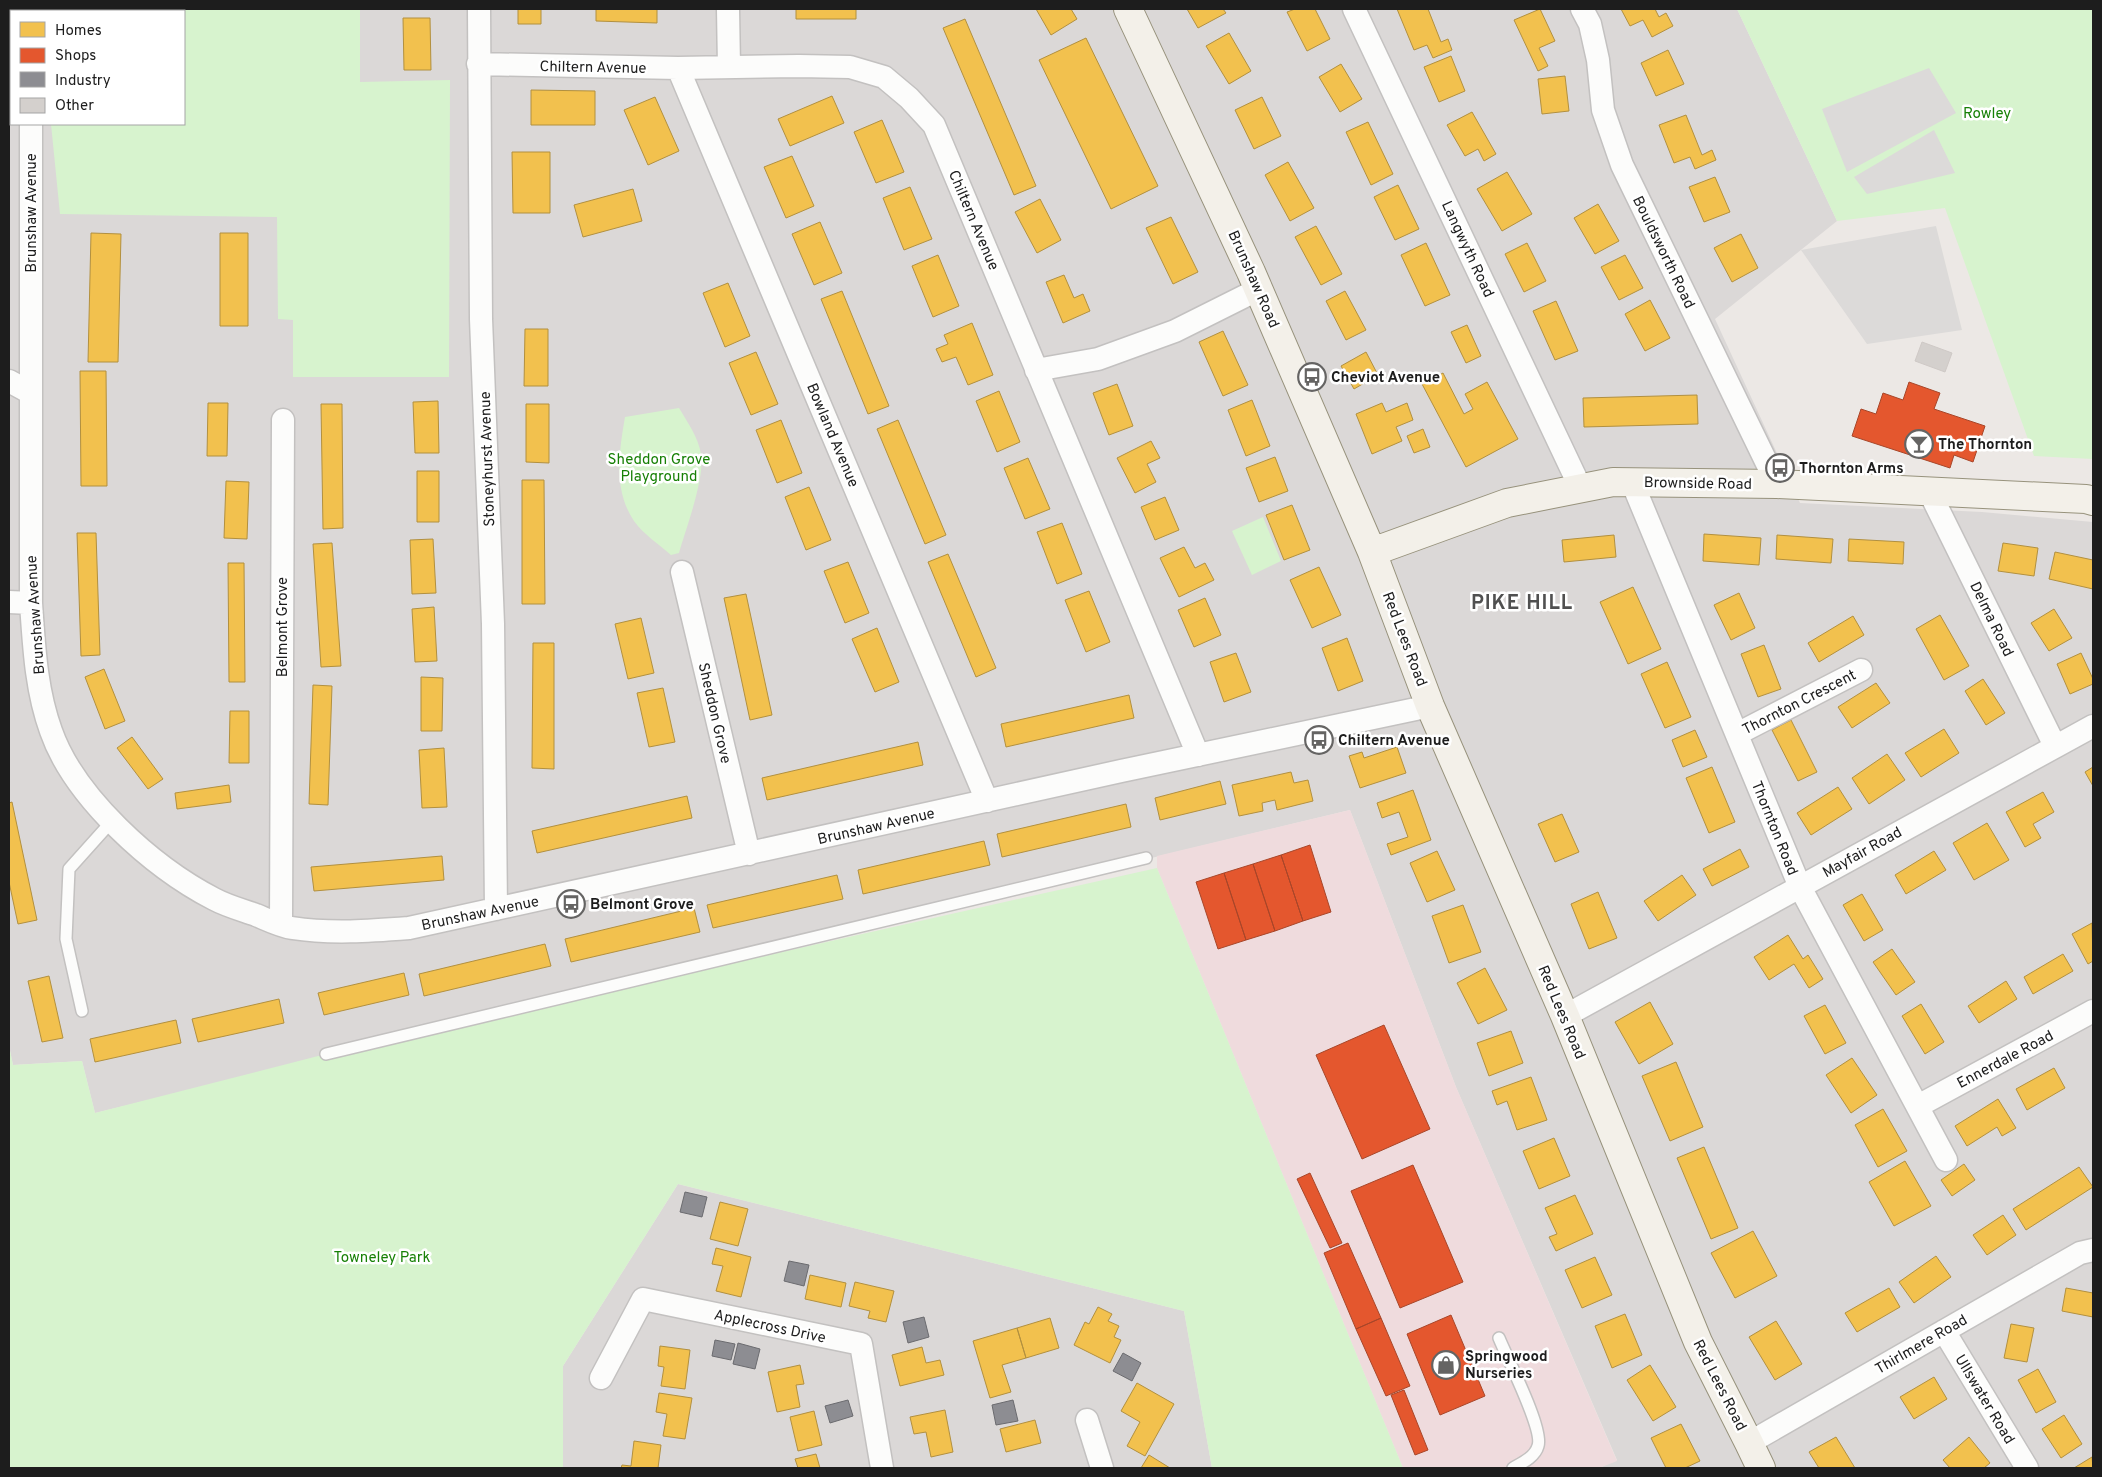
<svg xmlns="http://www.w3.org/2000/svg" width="2102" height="1477" font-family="Overpass,sans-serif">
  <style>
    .residential { fill: #dbd8d7; fill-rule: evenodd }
    .commercial { fill: #efdbdd }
    .park { fill: #d7f3ce }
    .parking { fill: #dcdad9 }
    .homes { fill: #f2c14e; stroke: #b2903f }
    .shops { fill: #e4572e; stroke: #a84629 }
    .industry { fill: #8d8d92; stroke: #6b6b6f }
    .building { fill: #d4d0cd; stroke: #cfc9c6 }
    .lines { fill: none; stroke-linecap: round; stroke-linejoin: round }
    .lane-casing { stroke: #c3c1c0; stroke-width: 14 }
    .street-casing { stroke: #c3c1c0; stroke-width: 25 }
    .secondary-casing { stroke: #97927c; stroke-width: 30 }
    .lane { stroke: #fcfcfb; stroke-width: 11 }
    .street { stroke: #fcfcfb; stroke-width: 22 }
    .secondary { stroke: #f3f0e9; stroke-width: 28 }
    .labels { text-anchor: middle; stroke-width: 5; stroke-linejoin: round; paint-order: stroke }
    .street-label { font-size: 15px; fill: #1d1d1d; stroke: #fff }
    .park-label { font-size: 15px; fill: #178006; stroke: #fff }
    .poi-label { font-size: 15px; font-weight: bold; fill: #1d1d1d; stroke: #fff; text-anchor: start }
    .district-label { font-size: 20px; font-weight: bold; letter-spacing: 1px; fill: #505050; stroke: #fff }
  </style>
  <rect width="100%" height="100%" fill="#ece8e5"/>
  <!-- residential -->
  <path class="residential" d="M9,9h1728l100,212 -122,98 85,184 182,9 111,10v946h-494l18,-8 -161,-373 -106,-277 -1255,303 -13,-52 -69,4 -4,-19zM11,11h173v113h-173z
    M678,1184l506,127 28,157h-649v-102z"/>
  <!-- commercial -->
  <path class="commercial" d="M1350,810l106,277 161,374 -18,7h-196l-246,-600v-12z"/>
  <!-- park -->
  <path class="park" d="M158,9h202v73l90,-2 -1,297h-156v-57l-15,-1 -1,-102 -217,-3 -9,-90h133v-113h-26z
    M1737,9h356v450l-59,-3 -89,-248 -108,13z
    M679,408c9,15 19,29 22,46 4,25 -15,74 -22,99l-8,2c-11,-10 -28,-21 -37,-34 -21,-31 -15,-69 -9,-104z
    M1263,517l18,44 -29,14 -20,-44z
    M1157,868l246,600h-191l-28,-157 -506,-127 -115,182v102h-554v-422l4,19 69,-4 13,52 231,-59z"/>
  <!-- parking -->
  <path class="parking" d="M1929,68l27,45 -109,59 -25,-63z
    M1934,130l21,43 -88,21 -13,-17z
    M1936,226l26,104 -95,14 -66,-94z"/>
  <!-- homes -->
  <path class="homes" d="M518,9h23v15h-23z
    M596,9h61v14l-61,-2z
    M796,9h60v10h-60z
    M1036,9h35l6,10 -26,16z
    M1187,9h36l3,4 -28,15z
    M1295,9h20l15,30 -23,12 -20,-39z
    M1397,9h31l13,33 7,-3 4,11 -19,8 -6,-13 -13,5z
    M1540,9l15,32 -16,7 9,18 -10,5 -24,-51z
    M1621,9h34l4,8 7,-4 7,13 -21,11 -9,-17 -13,6z
    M403,18h27l1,52h-27z
    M965,19l71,167 -22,9 -71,-167z
    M1229,33l22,38 -22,13 -23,-38z
    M1086,38l72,148 -47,23 -72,-149z
    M1668,50l16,34 -28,12 -15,-33z
    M1451,56l14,35 -26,11 -15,-35z
    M1341,64l21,35 -22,13 -21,-35z
    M1565,76l4,35 -27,3 -4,-35z
    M531,90l64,1v34h-64z
    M832,96l12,27 -54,23 -12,-27z
    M655,97l24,54 -31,14 -24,-55z
    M1262,97l19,39 -27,13 -19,-39z
    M1472,112l24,42 -12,7 -6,-12 -13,7 -18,-31z
    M1686,115l16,40 10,-5 4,10 -21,9 -5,-12 -16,6 -15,-38z
    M882,120l22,52 -28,11 -22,-51z
    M1368,122l25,52 -22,11 -25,-53z
    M512,152h38v61h-37z
    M792,156l22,50 -28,12 -22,-51z
    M1288,162l26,46 -24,13 -25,-46z
    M1507,172l25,42 -30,17 -25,-42z
    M1715,177l15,35 -26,10 -15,-35z
    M1398,185l21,44 -24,11 -21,-43z
    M910,187l22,52 -28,11 -21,-52z
    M633,189l9,32 -59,16 -9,-32z
    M1040,199l21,41 -24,13 -22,-41z
    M1598,204l21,37 -24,13 -21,-36z
    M1171,217l27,55 -25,12 -27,-56z
    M820,222l22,51 -28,12 -22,-51z
    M1316,226l26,48 -21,11 -26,-48z
    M91,233l30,1 -3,128h-30z
    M220,233h28v93h-28z
    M1741,234l17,34 -26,14 -18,-34z
    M1426,243l24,52 -25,11 -24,-51z
    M1527,243l19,38 -22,11 -19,-38z
    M938,255l21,51 -26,11 -21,-51z
    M1625,255l18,33 -24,12 -18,-33z
    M1064,275l10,23 9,-4 7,17 -27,12 -17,-41z
    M728,283l22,53 -25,11 -22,-54z
    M842,291l47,115 -21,8 -47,-115z
    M1345,291l21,39 -20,10 -20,-39z
    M1650,300l20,38 -25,13 -20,-37z
    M1556,301l22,50 -23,9 -22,-49z
    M972,323l21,52 -25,10 -12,-28 -14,5 -6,-13 12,-5 -4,-9z
    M1467,325l14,31 -15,7 -15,-31z
    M525,329h23v57h-24z
    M1223,331l25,54 -25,11 -24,-54z
    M756,352l22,52 -27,11 -22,-52z
    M1366,352l12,23 -24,14 -13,-23z
    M80,371h26l1,115h-26z
    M1443,373l21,41 9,-5 -8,-15 22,-12 31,57 -52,28 -44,-83z
    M1117,384l16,42 -24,9 -16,-42z
    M999,391l21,51 -23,10 -21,-51z
    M1697,395l1,29 -114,3 -1,-29z
    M1252,400l18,46 -24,10 -18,-46z
    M438,401l1,52h-24l-2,-51z
    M208,403h20l-1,53h-20z
    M1382,403l4,9 21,-9 6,17 -17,7 6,14 -30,13 -16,-40z
    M321,404h21l1,124 -20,1z
    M526,404h23v59l-23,-1z
    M781,420l21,53 -25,10 -21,-53z
    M898,420l48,115 -21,9 -48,-115z
    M1423,429l7,18 -16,6 -7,-17z
    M1151,441l9,17 -13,6 9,18 -21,11 -18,-35z
    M1275,457l13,34 -29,11 -13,-34z
    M1028,458l22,51 -25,10 -21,-51z
    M417,471h22v51h-22z
    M522,480h22l1,124h-23z
    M226,481l23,1 -2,57 -23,-1z
    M809,487l22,53 -25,10 -21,-53z
    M1165,497l14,33 -24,10 -14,-33z
    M1292,505l18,45 -26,10 -18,-45z
    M1062,523l20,51 -25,10 -20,-52z
    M77,533h19l4,122 -19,1z
    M1704,534l57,4 -2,27 -56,-4z
    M1614,535l2,22 -52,5 -2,-22z
    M1777,535l56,4 -2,24 -55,-4z
    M433,539l3,54 -24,1 -2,-54z
    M1849,539l55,3 -1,22 -55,-3z
    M332,543l9,123 -20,1 -8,-123z
    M2003,543l35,5 -4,28 -36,-5z
    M1184,547l11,21 10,-5 9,17 -35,17 -19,-39z
    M2055,552l38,8v29l-44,-10z
    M948,554l48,114 -20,9 -48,-115z
    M848,562l21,51 -24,10 -21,-52z
    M228,563h16l1,119h-16z
    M1319,567l22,48 -29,13 -22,-48z
    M1633,587l28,62 -33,15 -28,-62z
    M1089,591l21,51 -24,10 -21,-52z
    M1739,593l16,35 -24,12 -17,-35z
    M746,594l26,121 -22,5 -26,-122z
    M1205,598l16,37 -27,12 -16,-37z
    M434,607l3,54 -22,1 -3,-53z
    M2054,609l18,29 -23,13 -18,-28z
    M1940,615l29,51 -25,14 -28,-51z
    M1853,616l11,19 -45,27 -11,-19z
    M641,618l13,55 -26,6 -13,-55z
    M877,628l22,54 -24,10 -23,-53z
    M1347,638l16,43 -25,10 -16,-43z
    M533,643h21v126l-22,-1z
    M1764,645l17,44 -23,8 -17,-43z
    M1236,653l15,39 -27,10 -14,-40z
    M2081,653l12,26v5l-23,10 -13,-30z
    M1667,662l24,55 -26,11 -24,-54z
    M104,669l21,52 -20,8 -20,-52z
    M421,677l22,1 -1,53h-21z
    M1983,679l22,34 -19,12 -21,-34z
    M1876,683l14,20 -38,25 -14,-21z
    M313,685l19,1 -4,119 -19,-1z
    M663,688l12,54 -26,5 -12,-54z
    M1129,695l5,23 -128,29 -5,-23z
    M230,711h19v52h-20z
    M1791,720l26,52 -19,9 -26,-51z
    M1944,729l15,24 -38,24 -16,-24z
    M1695,730l12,27 -24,10 -11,-27z
    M132,737l31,42 -15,10 -31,-41z
    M918,742l5,23 -156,35 -5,-22z
    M1397,747l9,26 -46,15 -11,-32 13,-4 2,6z
    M444,748l3,59 -25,1 -3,-58z
    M1887,754l18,26 -36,24 -17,-26z
    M1712,767l23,55 -26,11 -23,-55z
    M2093,767v19l-8,-14z
    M1291,772l3,11 14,-3 5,21 -36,9 -2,-10 -13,3 1,8 -24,5 -7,-31z
    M1220,781l6,23 -66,16 -5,-22z
    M229,785l2,17 -54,7 -2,-16z
    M1838,787l14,22 -41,26 -14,-22z
    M1413,790l18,50 -40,15 -4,-11 21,-7 -9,-25 -17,6 -5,-15z
    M2043,792l11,20 -21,12 8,14 -16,9 -19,-35z
    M687,796l5,22 -155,35 -5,-22z
    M12,802l25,118 -19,4 -9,-42v-79z
    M1126,804l5,23 -129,30 -5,-23z
    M1562,814l17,38 -24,10 -17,-38z
    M1987,823l22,37 -35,20 -21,-37z
    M984,841l6,24 -127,29 -5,-24z
    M1740,849l9,18 -37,19 -9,-17z
    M1437,851l18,39 -28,12 -17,-39z
    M1934,851l12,19 -40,24 -11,-19z
    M442,856l2,24 -130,11 -3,-24z
    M837,875l6,24 -130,29 -6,-23z
    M1682,875l14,20 -38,26 -14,-20z
    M1598,892l19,46 -28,11 -18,-45z
    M1862,894l21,36 -19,11 -21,-36z
    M1463,905l18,47 -32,11 -17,-47z
    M694,908l6,24 -129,30 -6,-23z
    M2092,923l1,38 -5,3 -16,-30z
    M1788,935l15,24 5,-4 15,24 -14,9 -15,-24 -25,16 -15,-23z
    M545,944l6,22 -127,30 -5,-22z
    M1892,949l23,33 -19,13 -23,-33z
    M2063,954l10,17 -40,23 -9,-17z
    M1485,968l22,42 -29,14 -21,-41z
    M404,973l5,22 -85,20 -6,-22z
    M49,976l14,62 -21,4 -14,-61z
    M2006,981l11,18 -38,24 -11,-17z
    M279,999l5,24 -86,19 -6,-23z
    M1650,1002l23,42 -34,20 -24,-42z
    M1921,1004l23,38 -19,12 -23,-38z
    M1825,1005l21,38 -21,11 -21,-38z
    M176,1020l5,23 -86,19 -5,-23z
    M1511,1031l12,32 -34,13 -12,-33z
    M1852,1058l25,37 -26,18 -25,-38z
    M1676,1062l27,65 -33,14 -28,-65z
    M2054,1068l11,20 -38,22 -11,-21z
    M1531,1077l16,43 -30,10 -10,-29 -10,4 -5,-14z
    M1998,1099l18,29 -14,8 -5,-9 -30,19 -12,-20z
    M1883,1109l24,42 -29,16 -23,-42z
    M1554,1138l16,38 -31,13 -16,-38z
    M1704,1147l34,81 -27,11 -34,-81z
    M1905,1161l26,45 -37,20 -25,-44z
    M1964,1164l11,16 -23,16 -11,-16z
    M2079,1167l14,20 -67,43 -13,-21z
    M1575,1195l18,39 -37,17 -7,-14 8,-3 -12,-26z
    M720,1202l28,7 -10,37 -28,-7z
    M2003,1215l13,20 -29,20 -14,-20z
    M1753,1231l24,45 -42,22 -24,-45z
    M716,1248l35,9 -10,40 -25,-6 7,-25 -11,-2z
    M1936,1256l15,21 -37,26 -15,-21z
    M1595,1257l17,38 -30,13 -17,-38z
    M810,1275l36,8 -5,24 -36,-8z
    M855,1282l39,9 -8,31 -18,-4 2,-7 -21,-5z
    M1889,1288l11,19 -43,25 -12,-19z
    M2066,1288l27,5v24l-31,-6z
    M1098,1307l14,7 -4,7 11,5 -5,11 7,3 -11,23 -36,-18 11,-23 4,2z
    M1625,1314l17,41 -30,13 -17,-42z
    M1050,1318l9,30 -33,10 -9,-30z
    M1776,1321l26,43 -27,16 -26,-43z
    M2011,1324l23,4 -7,34 -23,-4z
    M1017,1328l9,30 -24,7 9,27 -21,6 -17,-57z
    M660,1346l30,4 -5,39 -24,-3 3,-19 -6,-1z
    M922,1347l4,16 14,-3 4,15 -44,11 -8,-31z
    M800,1365l4,19 -8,1 4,22 -23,5 -9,-40z
    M1650,1365l26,42 -23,14 -26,-41z
    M2038,1369l18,33 -20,11 -18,-33z
    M1934,1377l13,22 -33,20 -14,-22z
    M1137,1383l37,21 -29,52 -18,-10 13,-24 -19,-11z
    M659,1393l33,5 -7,41 -22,-3 4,-22 -11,-2z
    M945,1410l8,42 -22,5 -5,-25 -12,2 -4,-17z
    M814,1411l8,34 -24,6 -8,-34z
    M2064,1415l18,29 -21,14 -19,-29z
    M1035,1420l6,23 -35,9 -6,-23z
    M1681,1424l19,37 -15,7h-19l-15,-30z
    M1836,1437l19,31h-36l-10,-16z
    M1969,1437l21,26 -6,5h-34l-7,-8z
    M634,1441l27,4 -3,23h-37l1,-3 9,1z
    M816,1454l4,14h-22l-3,-9z
    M1149,1455l21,13h-29z
    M2092,1457l1,11h-19z"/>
  <!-- shops -->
  <path class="shops" d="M1909,382l31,11 -6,16 51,17 -12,36 -19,-7 -4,13 -98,-32 9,-27 15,5 7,-21 20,7z
    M1310,845l21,67 -28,9 -22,-66z
    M1281,855l22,66 -28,10 -22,-67z
    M1253,864l22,67 -29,9 -22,-67z
    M1224,873l22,67 -28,9 -22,-67z
    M1384,1025l46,104 -68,30 -46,-104z
    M1413,1165l50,117 -63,26 -49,-117z
    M1310,1173l32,70 -12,5 -33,-69z
    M1348,1243l33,75 -25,11 -32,-76z
    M1451,1315l34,81 -45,19 -33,-81z
    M1381,1318l29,68 -24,10 -30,-67z
    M1404,1390l24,60 -13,5 -24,-60z"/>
  <!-- industry -->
  <path class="industry" d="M685,1192l22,5 -5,20 -22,-5z
    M789,1261l20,4 -5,21 -20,-5z
    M924,1317l5,20 -21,6 -5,-21z
    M715,1340l20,4 -4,16 -19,-4z
    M738,1343l22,6 -5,20 -22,-5z
    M1123,1353l18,10 -9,18 -19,-10z
    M848,1400l5,16 -23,7 -5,-17z
    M1013,1400l5,21 -22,4 -4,-20z"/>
  <!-- building -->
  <path class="building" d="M1922,342l30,11 -7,19 -30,-11z"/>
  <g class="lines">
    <defs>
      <path id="lane" d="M82,1011l-16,-72 3,-70 43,-48
        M326,1054l820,-196
        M1499,1338c8,20 45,91 39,108 -3,11 -16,17 -25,22"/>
      <path id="street" d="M479,9l2,310 12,305 3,285
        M728,9l1,58
        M1354,9l227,480
        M1582,9l8,15 8,36 5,50 19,55 155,319
        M31,11v-2
        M478,64l200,4 121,-2 51,1 34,10 25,21 25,27 264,630
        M678,68l309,733
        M31,124v479c3,43 5,87 20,128 23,66 101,136 163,168 13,7 28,11 42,16 12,5 24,11 36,13 39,6 78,3 117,0l712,-157 309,-65
        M1036,370l62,-11 77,-28 84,-42
        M9,381l22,12
        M1632,482l168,405 146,273
        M1929,491l126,255
        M682,572l67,282
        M9,602l22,1
        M1737,734l124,-64
        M281,924l2,-504
        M1565,1016l528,-290
        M1918,1106l175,-95
        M1944,1331l83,137
        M601,1378l42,-79 218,45 21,124
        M1087,1420l15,48
        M1749,1443l331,-190 13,-3"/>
      <path id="secondary" d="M1128,9l123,263 121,280 58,154 135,310 133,326 51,101 12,25
        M1372,552l135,-49 106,-21 164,2 309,15 7,2"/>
    </defs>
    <!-- lane casing -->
    <use href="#lane" class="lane-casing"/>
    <!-- street casing -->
    <use href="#street" class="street-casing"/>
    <!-- secondary casing -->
    <use href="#secondary" class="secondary-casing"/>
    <!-- lane -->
    <use href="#lane" class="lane"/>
    <!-- street -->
    <use href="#street" class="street"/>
    <!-- secondary -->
    <use href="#secondary" class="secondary"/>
  </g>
  <!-- icons -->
  <defs>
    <symbol id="bus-ring" viewBox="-11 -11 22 22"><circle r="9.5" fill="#fff" stroke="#656463" stroke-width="1.5"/><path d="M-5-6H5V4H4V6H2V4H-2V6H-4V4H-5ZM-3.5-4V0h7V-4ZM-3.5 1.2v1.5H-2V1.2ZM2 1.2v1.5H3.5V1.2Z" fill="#656463"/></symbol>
    <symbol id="bar-ring" viewBox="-11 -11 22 22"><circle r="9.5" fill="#fff" stroke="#656463" stroke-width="1.5"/><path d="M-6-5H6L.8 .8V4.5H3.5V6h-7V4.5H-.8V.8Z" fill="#656463"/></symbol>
    <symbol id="shop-ring" viewBox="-11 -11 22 22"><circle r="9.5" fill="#fff" stroke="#656463" stroke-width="1.5"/><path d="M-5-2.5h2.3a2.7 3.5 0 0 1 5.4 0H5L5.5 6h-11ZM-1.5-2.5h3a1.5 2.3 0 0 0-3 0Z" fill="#656463"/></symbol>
  </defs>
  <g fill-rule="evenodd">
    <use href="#bus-ring" x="1296" y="361" width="32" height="32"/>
    <use href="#bar-ring" x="1903" y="428" width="32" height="32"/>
    <use href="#bus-ring" x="1764" y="452" width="32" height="32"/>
    <use href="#bus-ring" x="1303" y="724" width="32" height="32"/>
    <use href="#bus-ring" x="555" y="888" width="32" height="32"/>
    <use href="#shop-ring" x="1430" y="1349" width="32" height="32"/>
  </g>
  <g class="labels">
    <!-- street labels -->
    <g class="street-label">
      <text transform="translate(593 67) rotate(1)" y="5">Chiltern Avenue</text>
      <text transform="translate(31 213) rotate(-90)" y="5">Brunshaw Avenue</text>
      <text transform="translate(974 220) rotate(67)" y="5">Chiltern Avenue</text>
      <text transform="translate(1468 249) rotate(65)" y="5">Langwyth Road</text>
      <text transform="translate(1664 252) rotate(64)" y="5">Bouldsworth Road</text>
      <text transform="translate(1254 279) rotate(66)" y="5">Brunshaw Road</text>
      <text transform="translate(833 435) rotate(67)" y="5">Bowland Avenue</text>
      <text transform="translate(487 459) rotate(-92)" y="5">Stoneyhurst Avenue</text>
      <text transform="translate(1698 483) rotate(1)" y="5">Brownside Road</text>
      <text transform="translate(35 615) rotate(-94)" y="5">Brunshaw Avenue</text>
      <text transform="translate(1992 619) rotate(64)" y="5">Delma Road</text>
      <text transform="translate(282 627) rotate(-90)" y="5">Belmont Grove</text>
      <text transform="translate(1405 639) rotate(69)" y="5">Red Lees Road</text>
      <text transform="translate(1799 702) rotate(-27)" y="5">Thornton Crescent</text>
      <text transform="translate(715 713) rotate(77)" y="5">Sheddon Grove</text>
      <text transform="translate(876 826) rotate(-13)" y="5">Brunshaw Avenue</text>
      <text transform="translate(1775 828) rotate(68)" y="5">Thornton Road</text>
      <text transform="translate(1862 852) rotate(-29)" y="5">Mayfair Road</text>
      <text transform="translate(480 913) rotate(-12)" y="5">Brunshaw Avenue</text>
      <text transform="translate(1562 1012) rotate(67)" y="5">Red Lees Road</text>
      <text transform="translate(2005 1059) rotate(-28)" y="5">Ennerdale Road</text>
      <text transform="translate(770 1326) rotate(12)" y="5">Applecross Drive</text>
      <text transform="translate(1921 1344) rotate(-30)" y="5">Thirlmere Road</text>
      <text transform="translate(1720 1385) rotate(63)" y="5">Red Lees Road</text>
      <text transform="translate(1985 1399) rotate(59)" y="5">Ullswater Road</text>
    </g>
    <!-- park labels -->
    <g class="park-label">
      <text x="1987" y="118">Rowley</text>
      <text x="659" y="464">Sheddon Grove<tspan x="659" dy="17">Playground</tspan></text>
      <text x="382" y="1262">Towneley Park</text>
    </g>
    <!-- poi labels -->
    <g class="poi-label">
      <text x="1331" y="382">Cheviot Avenue</text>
      <text x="1938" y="449">The Thornton</text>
      <text x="1799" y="473">Thornton Arms</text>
      <text x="1338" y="745">Chiltern Avenue</text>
      <text x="590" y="909">Belmont Grove</text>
      <text x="1465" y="1361">Springwood<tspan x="1465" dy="17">Nurseries</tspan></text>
    </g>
    <!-- district labels -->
    <g class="district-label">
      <text x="1522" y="609">PIKE HILL</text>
    </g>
  </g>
  <!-- border -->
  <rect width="2102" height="1477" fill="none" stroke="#1d1d1d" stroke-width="20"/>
  <!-- legend -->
  <rect x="10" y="10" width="175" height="115" fill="#ffffff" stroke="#a5a5a5"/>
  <rect x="20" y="22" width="25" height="15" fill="#f2c14e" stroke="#a5a5a5"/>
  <text x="55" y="35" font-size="15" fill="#1d1d1d">Homes</text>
  <rect x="20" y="48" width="25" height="15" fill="#e4572e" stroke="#a5a5a5"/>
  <text x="55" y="60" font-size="15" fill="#1d1d1d">Shops</text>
  <rect x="20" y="72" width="25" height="15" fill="#8d8d92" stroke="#a5a5a5"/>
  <text x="55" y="85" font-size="15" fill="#1d1d1d">Industry</text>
  <rect x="20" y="98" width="25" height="15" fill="#d4d0cd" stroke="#a5a5a5"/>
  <text x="55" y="110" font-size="15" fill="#1d1d1d">Other</text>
</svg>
